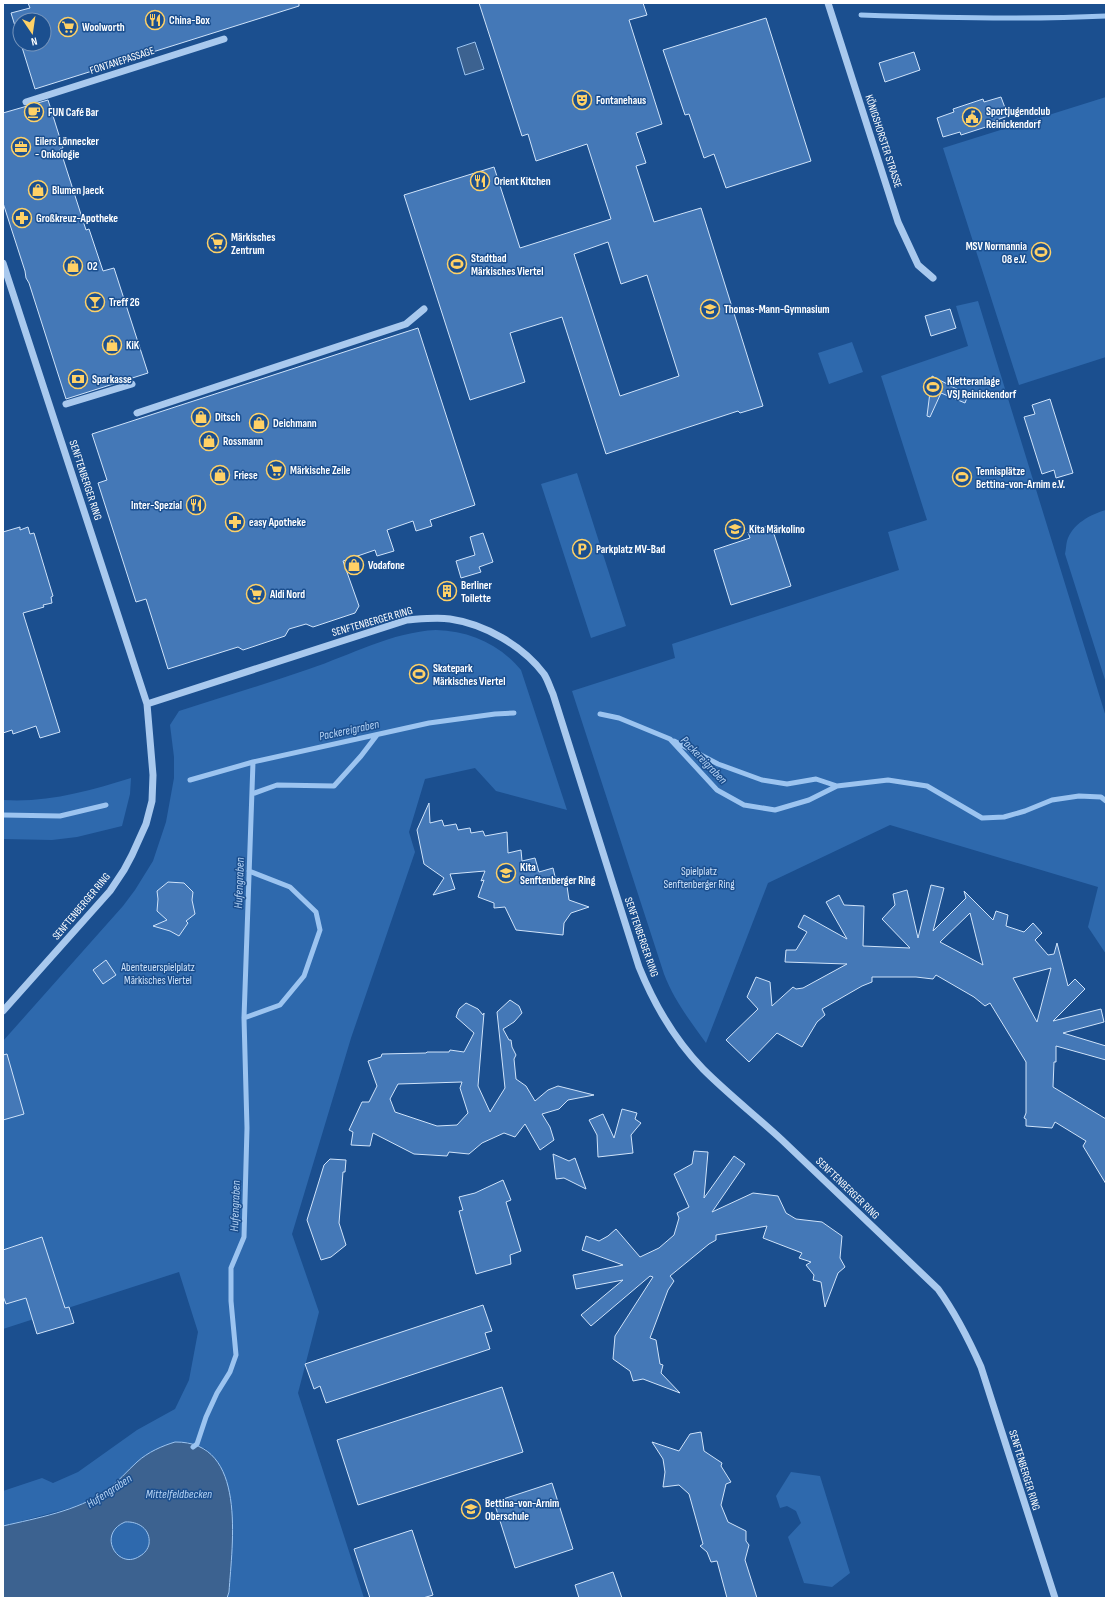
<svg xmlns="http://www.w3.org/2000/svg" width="1109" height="1601" font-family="'Sofia Sans Condensed',sans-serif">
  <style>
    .green { fill: #2e69ad }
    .water { fill: #3c6290; stroke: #9cc4f0; fill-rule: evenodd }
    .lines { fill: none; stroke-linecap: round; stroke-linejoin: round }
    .stream { stroke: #9cc4f0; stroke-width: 5 }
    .building { fill: #4478b7; stroke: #cfe3fa; fill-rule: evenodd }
    .minor { stroke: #a9c9ee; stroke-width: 7 }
    .labels { text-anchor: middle; stroke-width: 3; stroke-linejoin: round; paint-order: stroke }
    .poi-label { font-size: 11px; font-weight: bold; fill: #fff; stroke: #1b4f8f; text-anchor: start }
    .street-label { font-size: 11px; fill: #fff; stroke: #1b4f8f }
    .park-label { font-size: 11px; fill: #cfe3fa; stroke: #1b4f8f }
    .water-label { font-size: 12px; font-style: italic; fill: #b5d3f5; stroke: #1b4f8f }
  </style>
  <rect width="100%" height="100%" fill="#1b4f8f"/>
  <!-- green -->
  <path class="green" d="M1106,97v260l-87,28 -76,-237z
    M978,301l128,416v237l-18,-27 10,-40 -208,-62 -122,58 -62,160c-16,-22 -32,-43 -42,-69l-92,-283 103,-33 -3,-14 227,-74 -11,-38 39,-12 -46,-144 87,-30 -12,-40z
    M852,342l11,30 -34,12 -11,-31z
    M577,473l49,153 -35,12 -50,-154z
    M1106,510v173l-41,-129c1,-5 1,-9 2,-13 5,-17 24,-27 39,-31z
    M436,630c34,1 63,14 85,40l46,140 -71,-19 -21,-23 -50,11 -16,53 6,20 -64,186 -59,196 27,78 -21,81 66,205h-137l2,-6 3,-77 -26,-66 -19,-7 -49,19 -21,21 -24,17 -19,8 -71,19v-35l39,-13 11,5 25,-11 59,-42 38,-21 14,-29 9,-48 -19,-60 -176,57v-288l120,-135 12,-16 18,-29 13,-39 8,-44v-21l-4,-32 9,-14c43,-14 87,-27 130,-42 42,-14 83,-37 127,-39z
    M131,778l-1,16 -8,32 -45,11 -25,3 -49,-1v-39c44,3 86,-9 128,-22z
    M791,1472l29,4 30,97 -18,14 -28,-4 -16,-46 13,-14 -5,-12 -9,-5 -7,2 -4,-12z
    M111 1541a19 19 0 1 1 38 0a19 19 0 1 1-38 0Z"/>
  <!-- water -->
  <path class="water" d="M475,42l9,27 -19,6 -8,-27z
    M175,1442c73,-1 57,102 54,150l-2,6h-224v-72c34,-8 74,-15 103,-35 12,-9 21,-20 31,-29 11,-10 25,-16 38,-20zM125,1522c13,-1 26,7 24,22 -1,5 -4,9 -9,12 -22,15 -44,-22 -15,-34z"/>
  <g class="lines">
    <!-- stream -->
    <path class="stream" d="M861,15c82,3 163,5 245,1
      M600,714l19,4 51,21 47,51 27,15 31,5 34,-10 28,-14 51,-6 39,6 55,32 22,-1 21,-6 27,-11 27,-4 22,1 5,4
      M674,741l44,23 44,16 25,4 29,-5 21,7
      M190,780l63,-18 176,-39 66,-9 19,-1
      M252,794l25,-9 57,1 27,-30 16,-21
      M3,815l57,1 46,-11
      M244,1018l36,-13 24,-29 16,-46 -4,-18 -26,-25 -41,-16
      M193,1447l4,-3 9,-27 11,-24 13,-21 6,-17 -5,-54v-33l13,-31 3,-109 -3,-110 9,-256"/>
  </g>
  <!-- building -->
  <path class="building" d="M28,3h271v3l-264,83 -14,-45h23v-24h-24v22l-9,-29 19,-5z
    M479,3h164l4,12 -18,5 33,104 -26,9 10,30 -10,3 18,56 47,-14 62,198 -23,7 -2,-2 -132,43 -44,-137 -52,16 15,49 -55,18 -66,-205 90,-28 26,81 91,-29 -24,-75 -51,17 -8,-27 -6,2zM608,242l13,42 26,-9 32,101 -59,20 -46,-142z
    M766,18l45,143 -85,27 -12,-34 -10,4 -15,-44 -4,1 -22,-65z
    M914,52l6,18 -35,12 -6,-19z
    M1001,97l7,19 -17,6 1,3 -31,10 -1,-3 -17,5 -6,-19 17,-6 -1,-3 30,-10 1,3z
    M48,100l15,48 -3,1 26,81 3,-1 14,42 11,-3 34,105 -82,26 -37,-116 -3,-5 -1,-7 -22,-68v-90z
    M950,309l6,19 -25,8 -6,-20z
    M418,328l57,177 -45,15 2,6 -16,5 -3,-10 -26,9 7,21 -17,5 -2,-6 -32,11 16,45 -4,7 -42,14 -7,-3 -17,5 -4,7 -42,14 -5,-3 -70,22 -22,-70 -10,3 -38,-119 9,-3 -15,-46z
    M932,376l36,19 -3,8 -24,-10 -11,24 -3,-1z
    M1050,399l23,74 -17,5 -2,-8 -12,4 -18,-57 11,-3 -3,-9z
    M771,525l20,61 -60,19 -17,-55 36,-12 -2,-6z
    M20,527v3l8,-3 2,7 4,-1 19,63 -2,1 1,6 -9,2 1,2 -21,6 37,119 -20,6 -4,-12 -23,8 -1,-4 -9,3v-201z
    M483,533l10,29 -14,5 2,5 -20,6 -5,-17 19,-6 -5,-18z
    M429,803l1,20 12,-3 2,6 12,-2 2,6 12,-2 1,5 12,-2 2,5 22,-4 1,21 13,-3 1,11 13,-3 4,14 14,-4 3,13 10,-2 3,21 20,7 -18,6 -7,10 -1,12 -47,-5 -11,-23 -11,1v-5l-16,-6 6,-17 -3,1 4,-10 -35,3 5,15 -22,6 11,-17 -20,-14 -7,-34z
    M168,882l16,1 9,9 -1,8 3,14 -9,7 2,2 -9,13 -9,-5 -17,-5 14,-6 -10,-9 1,-12 -1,-8z
    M931,885l13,3 -11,43 33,-33 -2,-7 29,29 3,-9 12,4 -2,11 18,6 9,-9 9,10 -7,7 13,15 6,-1 3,-11 11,43 7,-7 10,10 -32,32 48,-12 3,13 -41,11 43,13v14l-50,-14v16h-2l-1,25 53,32v65l-23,-38 3,-5 -31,-19 -3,6 -26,-2v-7l-2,-1 2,-5v-51l-36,-59 -5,3 -11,-9 -38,-22 -3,4 -17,-2h-44v5l-10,4 -40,23 3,6 -8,7 -15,25 -25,-14 -28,29 -23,-22 32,-31 -11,-12 9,-20 14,5 2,24 21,-19 3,2 7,-1 44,-24 -62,-2 1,-12h10l11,-18 -9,-5 6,-12 43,24 -21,-37 13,-7 5,10 20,1 -1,40 47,2 -28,-29 13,-14 -2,-11 14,-4 11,48zM970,913l13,52 -43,-23zM1051,968l-14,54 -24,-44z
    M106,960l10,15 -13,9 -10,-14z
    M510,1000l9,6 3,7 -8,9 -11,7 6,11h2l1,7 4,8 -2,4 2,20 10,7 9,15 13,-11 10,-4 36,9 -26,5 -9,9 -17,5 8,13 4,13 -14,10 -15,-26 -10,13 -11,-4 -22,10 -13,11 -20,-2 -2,4 -33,-2 -41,-21 -3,13 -19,-1 2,-13 -4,-2 13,-28h7l8,-16 -9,-25 13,-4 1,-3 44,-1 1,-1h22l1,-2 14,2 10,-19 -18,-16 3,-8 7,-6 12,6 5,6 1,-2 -6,73 12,26 15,-24 -8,-76zM462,1082l-2,6 8,25 -11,12 -20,1 -42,-14 -5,-13 8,-15z
    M7,1054l17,60 -21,6v-65z
    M622,1109l15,4 -2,6 6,4 -10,12 2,18 -35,4 -1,-22 -8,-15 14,-6 11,24z
    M694,1151l14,1 -4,46 30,-42 11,8 -33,48 41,-19 25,3 8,17 10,6 26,3 20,14 -2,22 5,9 -7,6 -13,34 -4,-25 -8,-2 1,-5 -8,-10 5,-3 -12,-4 3,-5 -39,-15 4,-12 -51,9v5l-7,4 -39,32 4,5 -6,9 -18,48 6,2 4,24 3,1 -2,8 19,20 -37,-14 -10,2 -3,-10 -17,-12 2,-23 38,-59 -3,-1 -59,50 -10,-11 42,-35 -47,9 -3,-14 50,-10 -41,-15 4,-14 13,5 9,-5 8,-7 24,28 19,-9 15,-13 5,-17 -2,-5 12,-6 -15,-33 18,-10z
    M553,1154l16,7 6,-3 11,31 -22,-11 -8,1z
    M330,1159l16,1 -1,12h-2l-4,51 7,22 -15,12 -10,3 -14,-40 17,-55z
    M503,1180l8,20 -5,2 15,49 -11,4 1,9 -35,10 -17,-63 4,-1 -4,-13 16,-4z
    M42,1237l23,71 4,-1 5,16 -37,11 -11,-36 -20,6 -3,-8v-46z
    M483,1305l9,26 -7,2 5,16 -164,54 -6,-17 -6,3 -9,-25z
    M502,1387l21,65 -165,53 -21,-65z
    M701,1432l3,19 18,12 -1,3 10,16 -5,2 -5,21 7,17 18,9v10l3,4 -4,15 12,38h-30l-10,-37 -6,1 -4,-10 -7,-6 3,-2 -14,-50 -10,-9 -16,2 2,-15 -2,-13 -11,-17 27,9 11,-17z
    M552,1483l21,66 -58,19 -21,-66z
    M412,1530l21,65 -10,3h-53l-16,-49z
    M613,1572l9,26h-43l-4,-13z"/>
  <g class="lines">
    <!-- minor -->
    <path class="minor" d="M828,3l70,219 20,43 15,13
      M26,102l198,-63
      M3,263l144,441 6,71 -1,26 -6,23 -14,31 -8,15 -14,21 -107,120
      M66,404l66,-20
      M137,413l269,-89 18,-15
      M147,704l260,-84c14,-1 29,-3 43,-1 35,5 73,27 94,55 4,6 6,14 9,20l86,273c15,37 36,73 64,102 25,25 53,47 79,71 52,50 104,99 156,149 18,25 31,51 43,78l74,231"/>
  </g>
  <!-- icons -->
  <defs>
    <symbol id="restaurant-ring" viewBox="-11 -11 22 22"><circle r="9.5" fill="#1b4f8f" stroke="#ffd166" stroke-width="1.5"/><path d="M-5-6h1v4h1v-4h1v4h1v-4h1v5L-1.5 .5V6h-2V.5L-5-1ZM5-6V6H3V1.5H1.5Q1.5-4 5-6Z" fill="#ffd166"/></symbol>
    <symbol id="supermarket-ring" viewBox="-11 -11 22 22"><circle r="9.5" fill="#1b4f8f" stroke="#ffd166" stroke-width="1.5"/><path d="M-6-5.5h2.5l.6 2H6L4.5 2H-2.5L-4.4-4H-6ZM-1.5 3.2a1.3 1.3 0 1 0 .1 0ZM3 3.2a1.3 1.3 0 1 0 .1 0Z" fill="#ffd166"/></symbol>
    <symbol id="theatre-ring" viewBox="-11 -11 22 22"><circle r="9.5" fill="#1b4f8f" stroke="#ffd166" stroke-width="1.5"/><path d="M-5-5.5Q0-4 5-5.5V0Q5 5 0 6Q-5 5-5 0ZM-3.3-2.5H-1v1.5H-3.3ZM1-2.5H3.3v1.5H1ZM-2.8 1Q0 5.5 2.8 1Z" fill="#ffd166"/></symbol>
    <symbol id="cafe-ring" viewBox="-11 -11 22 22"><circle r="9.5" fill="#1b4f8f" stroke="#ffd166" stroke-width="1.5"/><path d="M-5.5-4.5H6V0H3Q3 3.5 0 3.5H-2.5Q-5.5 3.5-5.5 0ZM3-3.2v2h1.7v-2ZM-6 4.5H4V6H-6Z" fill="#ffd166"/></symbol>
    <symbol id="civic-ring" viewBox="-11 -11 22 22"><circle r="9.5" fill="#1b4f8f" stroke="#ffd166" stroke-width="1.5"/><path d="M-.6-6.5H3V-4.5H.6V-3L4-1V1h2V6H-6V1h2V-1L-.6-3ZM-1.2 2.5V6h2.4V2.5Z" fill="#ffd166"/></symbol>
    <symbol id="office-ring" viewBox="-11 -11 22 22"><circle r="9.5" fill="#1b4f8f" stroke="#ffd166" stroke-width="1.5"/><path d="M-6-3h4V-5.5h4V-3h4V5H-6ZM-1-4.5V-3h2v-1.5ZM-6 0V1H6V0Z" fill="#ffd166"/></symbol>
    <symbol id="shop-ring" viewBox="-11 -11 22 22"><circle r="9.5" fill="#1b4f8f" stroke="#ffd166" stroke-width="1.5"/><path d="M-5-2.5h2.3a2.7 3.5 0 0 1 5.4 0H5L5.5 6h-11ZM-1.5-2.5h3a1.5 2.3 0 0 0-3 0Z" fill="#ffd166"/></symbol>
    <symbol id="pharmacy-ring" viewBox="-11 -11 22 22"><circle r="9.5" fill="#1b4f8f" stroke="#ffd166" stroke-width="1.5"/><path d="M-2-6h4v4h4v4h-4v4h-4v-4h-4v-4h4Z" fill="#ffd166"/></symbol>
    <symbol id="stadium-ring" viewBox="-11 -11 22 22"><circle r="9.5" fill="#1b4f8f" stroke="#ffd166" stroke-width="1.5"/><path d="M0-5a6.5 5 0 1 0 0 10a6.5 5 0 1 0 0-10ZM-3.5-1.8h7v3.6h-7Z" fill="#ffd166"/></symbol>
    <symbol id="bar-ring" viewBox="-11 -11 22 22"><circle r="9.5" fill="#1b4f8f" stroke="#ffd166" stroke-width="1.5"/><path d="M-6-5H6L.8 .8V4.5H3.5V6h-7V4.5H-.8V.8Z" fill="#ffd166"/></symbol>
    <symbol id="school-ring" viewBox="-11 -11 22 22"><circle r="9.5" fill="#1b4f8f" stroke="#ffd166" stroke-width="1.5"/><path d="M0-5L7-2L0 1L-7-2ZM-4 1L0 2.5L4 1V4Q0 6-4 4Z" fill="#ffd166"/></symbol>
    <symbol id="bank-ring" viewBox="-11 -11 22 22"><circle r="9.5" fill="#1b4f8f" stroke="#ffd166" stroke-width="1.5"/><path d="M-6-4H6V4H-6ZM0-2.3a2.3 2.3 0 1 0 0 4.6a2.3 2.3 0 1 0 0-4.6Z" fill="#ffd166"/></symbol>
    <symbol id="parking-ring" viewBox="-11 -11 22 22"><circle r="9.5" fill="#1b4f8f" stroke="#ffd166" stroke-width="1.5"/><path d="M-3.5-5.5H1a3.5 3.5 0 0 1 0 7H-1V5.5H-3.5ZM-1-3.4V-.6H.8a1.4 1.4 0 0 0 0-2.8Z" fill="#ffd166"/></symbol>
    <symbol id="building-ring" viewBox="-11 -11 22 22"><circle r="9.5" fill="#1b4f8f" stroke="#ffd166" stroke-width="1.5"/><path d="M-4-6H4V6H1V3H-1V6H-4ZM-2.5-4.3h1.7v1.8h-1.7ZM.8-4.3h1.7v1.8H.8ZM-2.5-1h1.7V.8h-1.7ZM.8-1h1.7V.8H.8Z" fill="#ffd166"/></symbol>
  </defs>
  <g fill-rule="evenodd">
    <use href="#restaurant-ring" x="144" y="9" width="22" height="22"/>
    <use href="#supermarket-ring" x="57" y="16" width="22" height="22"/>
    <use href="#theatre-ring" x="571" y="89" width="22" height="22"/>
    <use href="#cafe-ring" x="23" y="101" width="22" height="22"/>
    <use href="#civic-ring" x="961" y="106" width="22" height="22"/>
    <use href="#office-ring" x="10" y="136" width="22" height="22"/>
    <use href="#restaurant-ring" x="469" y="170" width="22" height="22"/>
    <use href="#shop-ring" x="27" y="179" width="22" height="22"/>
    <use href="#pharmacy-ring" x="11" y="207" width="22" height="22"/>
    <use href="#supermarket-ring" x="206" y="232" width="22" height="22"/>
    <use href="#stadium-ring" x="1030" y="241" width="22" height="22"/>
    <use href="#stadium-ring" x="446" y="253" width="22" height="22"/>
    <use href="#shop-ring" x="62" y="255" width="22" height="22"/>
    <use href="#bar-ring" x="84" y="291" width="22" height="22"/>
    <use href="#school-ring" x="699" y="298" width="22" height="22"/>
    <use href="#shop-ring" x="101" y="334" width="22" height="22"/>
    <use href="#bank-ring" x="67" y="368" width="22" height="22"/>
    <use href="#stadium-ring" x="922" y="376" width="22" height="22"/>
    <use href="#shop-ring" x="190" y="406" width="22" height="22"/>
    <use href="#shop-ring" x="248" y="412" width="22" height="22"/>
    <use href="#shop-ring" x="198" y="430" width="22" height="22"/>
    <use href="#supermarket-ring" x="265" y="459" width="22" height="22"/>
    <use href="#shop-ring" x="209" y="464" width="22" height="22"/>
    <use href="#stadium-ring" x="951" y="466" width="22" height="22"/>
    <use href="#restaurant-ring" x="185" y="494" width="22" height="22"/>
    <use href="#pharmacy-ring" x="224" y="511" width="22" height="22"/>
    <use href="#school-ring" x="724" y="518" width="22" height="22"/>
    <use href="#parking-ring" x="571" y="538" width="22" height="22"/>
    <use href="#shop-ring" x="343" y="554" width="22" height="22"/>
    <use href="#building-ring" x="436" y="580" width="22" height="22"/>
    <use href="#supermarket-ring" x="245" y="583" width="22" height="22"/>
    <use href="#stadium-ring" x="408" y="663" width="22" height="22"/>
    <use href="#school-ring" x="495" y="862" width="22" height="22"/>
    <use href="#school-ring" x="460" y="1498" width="22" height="22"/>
  </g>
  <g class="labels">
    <!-- poi labels -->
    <g class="poi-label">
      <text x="169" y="24">China-Box</text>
      <text x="82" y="31">Woolworth</text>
      <text x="596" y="104">Fontanehaus</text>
      <text x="986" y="115">Sportjugendclub<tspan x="986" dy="13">Reinickendorf</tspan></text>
      <text x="48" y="116">FUN Café Bar</text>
      <text x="35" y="145">Eilers Lönnecker<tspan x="35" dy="13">- Onkologie</tspan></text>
      <text x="494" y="185">Orient Kitchen</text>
      <text x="52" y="194">Blumen Jaeck</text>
      <text x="36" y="222">Großkreuz-Apotheke</text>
      <text x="231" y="241">Märkisches<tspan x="231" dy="13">Zentrum</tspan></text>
      <text x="1027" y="250" text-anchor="end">MSV Normannia<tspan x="1027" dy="13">08 e.V.</tspan></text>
      <text x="471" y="262">Stadtbad<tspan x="471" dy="13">Märkisches Viertel</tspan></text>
      <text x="87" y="270">O2</text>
      <text x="109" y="306">Treff 26</text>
      <text x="724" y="313">Thomas-Mann-Gymnasium</text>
      <text x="126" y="349">KiK</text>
      <text x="92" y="383">Sparkasse</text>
      <text x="947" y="385">Kletteranlage<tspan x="947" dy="13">VSJ Reinickendorf</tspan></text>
      <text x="215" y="421">Ditsch</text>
      <text x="273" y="427">Deichmann</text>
      <text x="223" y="445">Rossmann</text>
      <text x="290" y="474">Märkische Zeile</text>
      <text x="976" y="475">Tennisplätze<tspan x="976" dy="13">Bettina-von-Arnim e.V.</tspan></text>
      <text x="234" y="479">Friese</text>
      <text x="182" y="509" text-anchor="end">Inter-Spezial</text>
      <text x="249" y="526">easy Apotheke</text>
      <text x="749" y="533">Kita Märkolino</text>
      <text x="596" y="553">Parkplatz MV-Bad</text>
      <text x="368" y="569">Vodafone</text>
      <text x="461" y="589">Berliner<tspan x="461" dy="13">Toilette</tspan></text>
      <text x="270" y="598">Aldi Nord</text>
      <text x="433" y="672">Skatepark<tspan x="433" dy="13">Märkisches Viertel</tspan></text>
      <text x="520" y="871">Kita<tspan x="520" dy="13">Senftenberger Ring</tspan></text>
      <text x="485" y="1507">Bettina-von-Arnim<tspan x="485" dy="13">Oberschule</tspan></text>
    </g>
    <!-- street labels -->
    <g class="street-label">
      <text transform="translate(122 60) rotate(-18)" y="4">FONTANEPASSAGE</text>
      <text transform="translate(884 141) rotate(72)" y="4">KÖNIGSHORSTER STRASSE</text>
      <text transform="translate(86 480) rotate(72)" y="4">SENFTENBERGER RING</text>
      <text transform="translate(372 621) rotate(-16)" y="4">SENFTENBERGER RING</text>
      <text transform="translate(81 906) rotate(-50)" y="4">SENFTENBERGER RING</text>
      <text transform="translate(642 937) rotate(71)" y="4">SENFTENBERGER RING</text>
      <text transform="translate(848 1188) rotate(44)" y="4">SENFTENBERGER RING</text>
      <text transform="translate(1025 1470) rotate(73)" y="4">SENFTENBERGER RING</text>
    </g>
    <!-- park labels -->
    <g class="park-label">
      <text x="699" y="875">Spielplatz<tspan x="699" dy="13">Senftenberger Ring</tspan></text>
      <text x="158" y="971">Abenteuerspielplatz<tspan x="158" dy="13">Märkisches Viertel</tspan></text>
    </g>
    <!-- water labels -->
    <g class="water-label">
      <text transform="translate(349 730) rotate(-12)" y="4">Packereigraben</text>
      <text transform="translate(704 760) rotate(46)" y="4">Packereigraben</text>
      <text transform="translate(239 883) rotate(-88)" y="4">Hufengraben</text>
      <text transform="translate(235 1206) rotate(-88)" y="4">Hufengraben</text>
      <text transform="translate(109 1491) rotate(-33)" y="4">Hufengraben</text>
      <text x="179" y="1498">Mittelfeldbecken</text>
    </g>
  </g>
  <!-- border -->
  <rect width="1109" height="1601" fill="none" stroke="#ffffff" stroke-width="8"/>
  <!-- north arrow -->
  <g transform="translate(32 32) rotate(167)"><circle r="19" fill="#1b4f8f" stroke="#7695bc"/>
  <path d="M0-3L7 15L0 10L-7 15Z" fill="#ffd166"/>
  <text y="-6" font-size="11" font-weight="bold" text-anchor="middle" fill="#ffffff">N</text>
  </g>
</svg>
